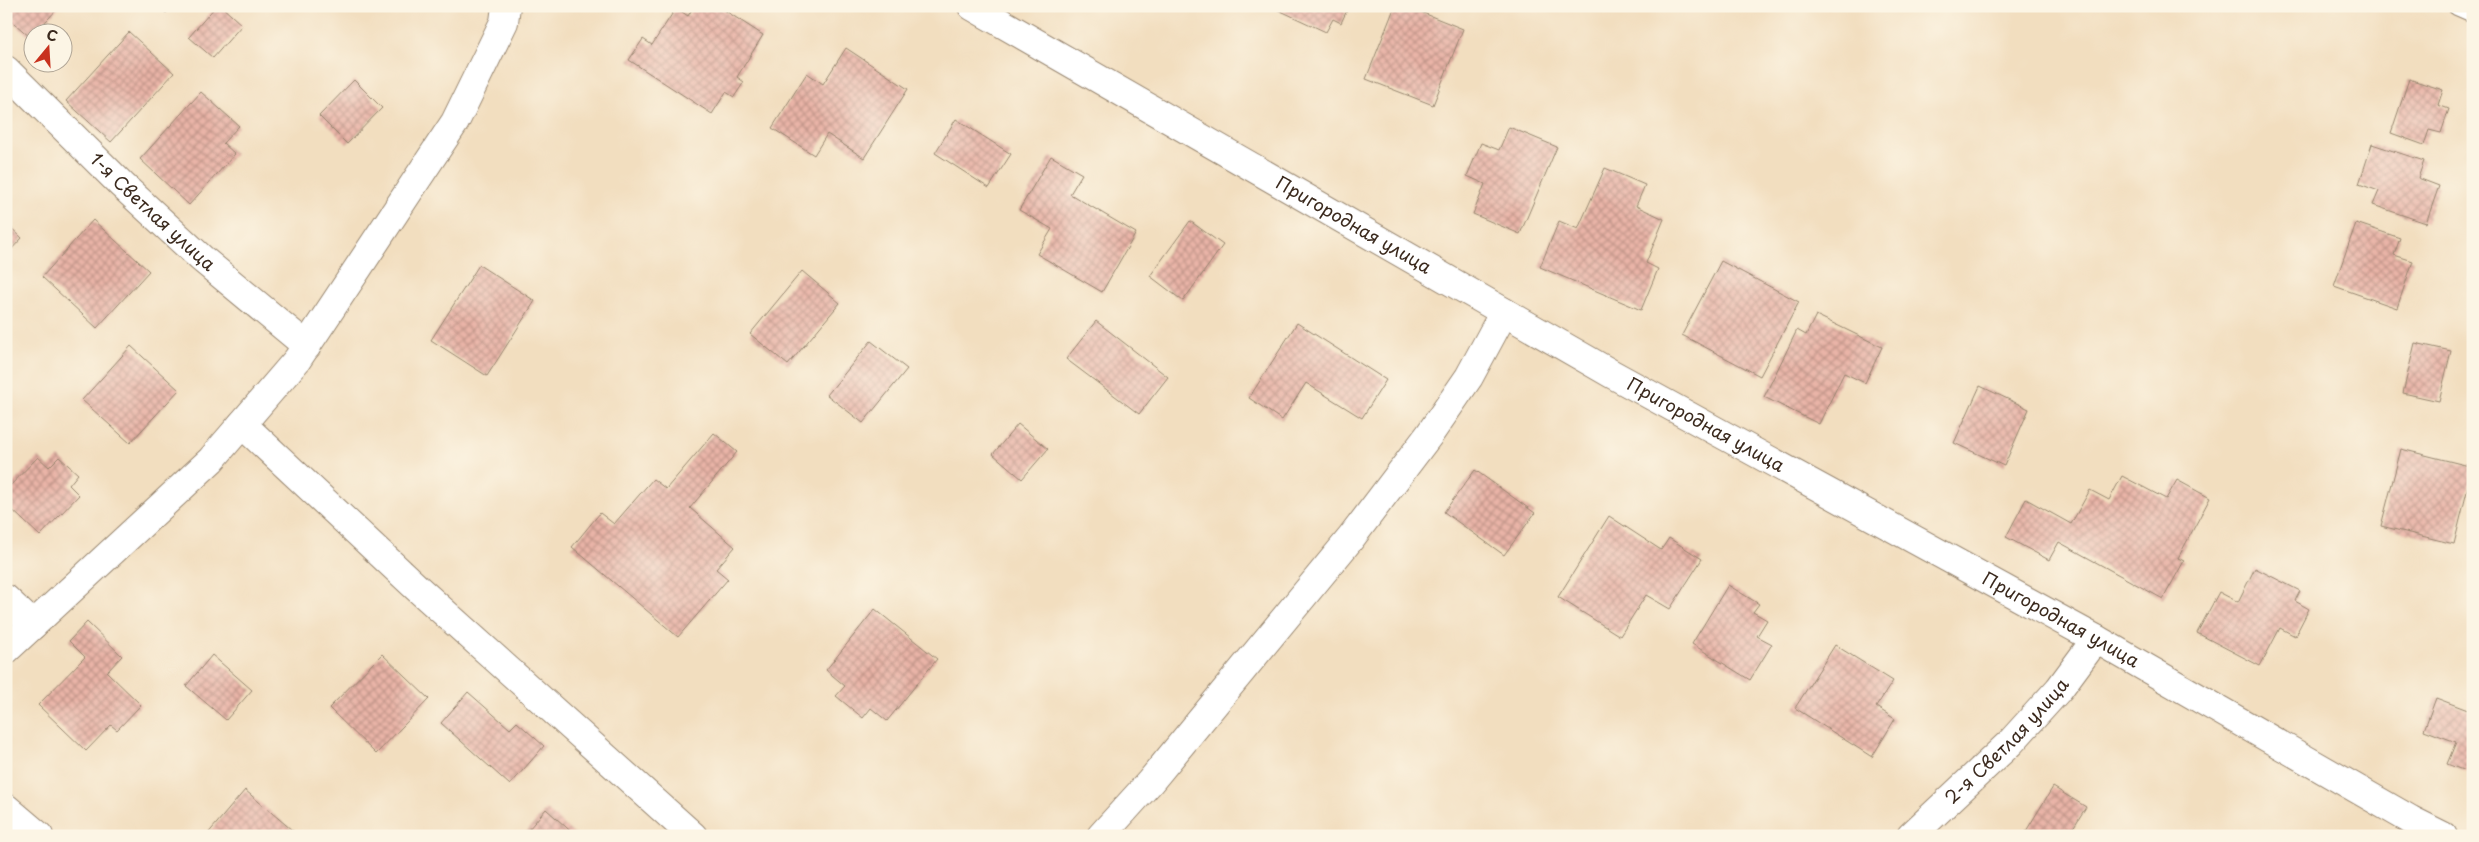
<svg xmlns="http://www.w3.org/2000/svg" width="2479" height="842" font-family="'Playpen Sans',sans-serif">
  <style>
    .building { fill: url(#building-cross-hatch) }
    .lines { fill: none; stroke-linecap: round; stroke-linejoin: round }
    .lane-casing { stroke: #96846e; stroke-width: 20 }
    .street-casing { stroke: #96846e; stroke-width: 30 }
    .secondary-casing { stroke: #96846e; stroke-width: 30 }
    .lane { stroke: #fff; stroke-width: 18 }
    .street { stroke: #fff; stroke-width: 28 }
    .secondary { stroke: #fff; stroke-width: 28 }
    .labels { text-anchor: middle; stroke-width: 5; stroke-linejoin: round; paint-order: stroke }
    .street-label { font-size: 18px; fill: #3b2a1e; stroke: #fcf5e5 }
  </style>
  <defs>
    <pattern id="building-cross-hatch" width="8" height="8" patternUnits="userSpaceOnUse" patternTransform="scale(1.25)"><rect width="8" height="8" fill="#e9b4a7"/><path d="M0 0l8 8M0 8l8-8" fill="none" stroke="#be9387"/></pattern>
  </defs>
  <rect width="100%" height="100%" fill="#fcf5e5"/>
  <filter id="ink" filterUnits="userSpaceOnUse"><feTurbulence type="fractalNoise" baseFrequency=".02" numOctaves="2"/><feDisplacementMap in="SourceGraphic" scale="10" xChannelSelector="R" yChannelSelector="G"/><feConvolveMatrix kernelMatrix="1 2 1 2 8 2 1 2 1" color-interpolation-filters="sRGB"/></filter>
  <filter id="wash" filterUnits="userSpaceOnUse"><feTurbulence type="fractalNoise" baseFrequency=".0096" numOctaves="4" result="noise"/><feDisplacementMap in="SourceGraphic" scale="20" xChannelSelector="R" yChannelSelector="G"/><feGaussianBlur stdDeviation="1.12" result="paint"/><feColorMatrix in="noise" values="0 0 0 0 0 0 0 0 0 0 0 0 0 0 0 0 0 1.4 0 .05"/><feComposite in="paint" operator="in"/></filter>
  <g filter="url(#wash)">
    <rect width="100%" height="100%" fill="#f2debf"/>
    <g id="blocks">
      <!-- building -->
      <path class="building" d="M6,6h54l-24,26h-4l-1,6 -25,-22z
        M159,6h12l-5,7z
        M216,6h5l21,19 -29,33 -24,-21z
        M694,6h24l45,29 -26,42 7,5 -10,15 -8,-5 -14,22 -83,-54 14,-21 9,6 24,-37 12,8z
        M1270,6h79l-8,17 -8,-4 -7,13z
        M1395,6h11l57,23 -30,76 -67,-26z
        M129,32l45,41 -63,69 -45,-41z
        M846,48l62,41 -44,69 -37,-24 -13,21 -42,-27 35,-55 16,11z
        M2409,79l34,11 -5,15 11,4 -8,24 -12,-3 -5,15 -33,-12z
        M354,80l28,28 -35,36 -28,-28z
        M201,92l38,34 -16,17 12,11 -46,51 -49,-46z
        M956,119l55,35 -22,34 -54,-35z
        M1509,127l48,20 -37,87 -47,-20 12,-30 -18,-8 14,-33 18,7z
        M2372,144l52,17 -6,17 21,8 -13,37 -53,-18 6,-14 -20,-7z
        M1051,156l31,18 -12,20 66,39 -34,59 -65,-38 15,-25 -33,-19z
        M1605,168l40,17 -9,21 28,13 -18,44 12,6 -17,41 -101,-43 19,-46 19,8z
        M93,220l56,51 -52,57 -55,-51z
        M1190,221l33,24 -40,56 -33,-25z
        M6,223l16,15 -16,17z
        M2356,223l44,15 -6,17 19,6 -16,47 -63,-22z
        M1721,261l78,41 -39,74 -78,-41z
        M479,265l56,36 -48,75 -56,-36z
        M802,271l38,32 -52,62 -38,-31z
        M1816,315l66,32 -17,36 -21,-10 -25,51 -55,-27 33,-67 9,5z
        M1096,321l72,56 -29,37 -73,-55z
        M1297,323l89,57 -24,38 -56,-35 -24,37 -33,-22z
        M871,341l36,28 -44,54 -36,-28z
        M2415,343l36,8 -12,50 -36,-8z
        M131,346l48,44 -49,53 -48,-43z
        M1980,386l49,23 -25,57 -50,-23z
        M1018,424l30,25 -26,30 -29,-25z
        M714,433l23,19 -47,56 45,39 -19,22 12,10 -50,58 -106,-90 28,-34 14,11 39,-45 13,10z
        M2401,449l72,18 -19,77 -73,-18z
        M38,457l11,10 10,-10 19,17 -9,11 10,10 -39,41 -34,-32v-14z
        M1475,470l60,43 -31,42 -60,-43z
        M2122,476l44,23 11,-19 33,18 -32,60 6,3 -21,38 -104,-57 -10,18 -43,-23 20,-38 45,25 19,-34 19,10z
        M1609,516l52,34 8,-12 33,21 -32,50 -24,-14 -26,41 -62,-39z
        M2255,568l45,23 -5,10 14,8 -14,27 -15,-8 -20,38 -63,-33 22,-41 19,10z
        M1728,585l31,19 -6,8 14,8 -10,16 15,8 -22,36 -58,-36z
        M875,609l62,50 -50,62 -16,-13 -8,10 -27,-22 9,-10 -19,-16z
        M87,622l35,34 -15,16 34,33 -24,25 -6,-5 -25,26 -48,-46 47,-48 -16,-16z
        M1835,645l58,36 -17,26 19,12 -23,38 -77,-49z
        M382,654l47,45 -53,55 -47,-46z
        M212,655l40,35 -26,30 -40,-34z
        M468,692l42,37 7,-7 27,24 -34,39 -69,-62z
        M2436,698l37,14v62l-26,-10 9,-22 -32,-12z
        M2053,787l33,20 -18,29h-45z
        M245,790l54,46h-93z
        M546,809l30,27h-53z"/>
    </g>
  </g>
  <g filter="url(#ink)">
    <use href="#blocks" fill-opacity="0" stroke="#96846e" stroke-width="1"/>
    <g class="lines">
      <defs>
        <path id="lane" d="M2457,6l16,7"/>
        <g id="street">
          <path id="s1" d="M6,70l116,115 79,73 106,88"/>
          <path d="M242,424l174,163 277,249"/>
          <path d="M6,599l27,26"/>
          <path d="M6,650l205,-190 86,-100 158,-238 49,-100 2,-16"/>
          <path d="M6,808l33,28"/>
          <path d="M1101,836l49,-54 201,-244 78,-103 40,-58 35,-65"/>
          <path id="s2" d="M1911,836l100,-94 48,-53 37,-50"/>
        </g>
        <g id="secondary">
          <path id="s3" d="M972,6l640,368 484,265 315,181 32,16"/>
        </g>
      </defs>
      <!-- lane casing -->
      <use href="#lane" class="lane-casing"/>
      <!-- street casing -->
      <use href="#street" class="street-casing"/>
      <!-- secondary casing -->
      <use href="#secondary" class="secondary-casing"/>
      <!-- lane -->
      <use href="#lane" class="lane"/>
      <!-- street -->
      <use href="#street" class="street"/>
      <!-- secondary -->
      <use href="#secondary" class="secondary"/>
    </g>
  </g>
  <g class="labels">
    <!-- street labels -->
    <g class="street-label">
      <text dy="6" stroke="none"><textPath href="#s1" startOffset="204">1-я Светлая улица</textPath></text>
      <text dy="6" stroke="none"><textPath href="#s3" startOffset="440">Пригородная улица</textPath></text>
      <text dy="6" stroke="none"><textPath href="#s3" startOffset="845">Пригородная улица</textPath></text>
      <text dy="6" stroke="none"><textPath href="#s3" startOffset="1250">Пригородная улица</textPath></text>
      <text dy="6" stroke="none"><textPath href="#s2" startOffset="135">2-я Светлая улица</textPath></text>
    </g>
  </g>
  <!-- margin -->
  <rect width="2479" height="842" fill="none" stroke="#fcf5e5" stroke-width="25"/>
  <!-- north arrow -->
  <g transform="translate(48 48) rotate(18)"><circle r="24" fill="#fcf5e5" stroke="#afa495"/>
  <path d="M0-4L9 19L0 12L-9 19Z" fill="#c8321e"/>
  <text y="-8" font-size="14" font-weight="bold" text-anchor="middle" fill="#3b2a1e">С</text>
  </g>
</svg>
